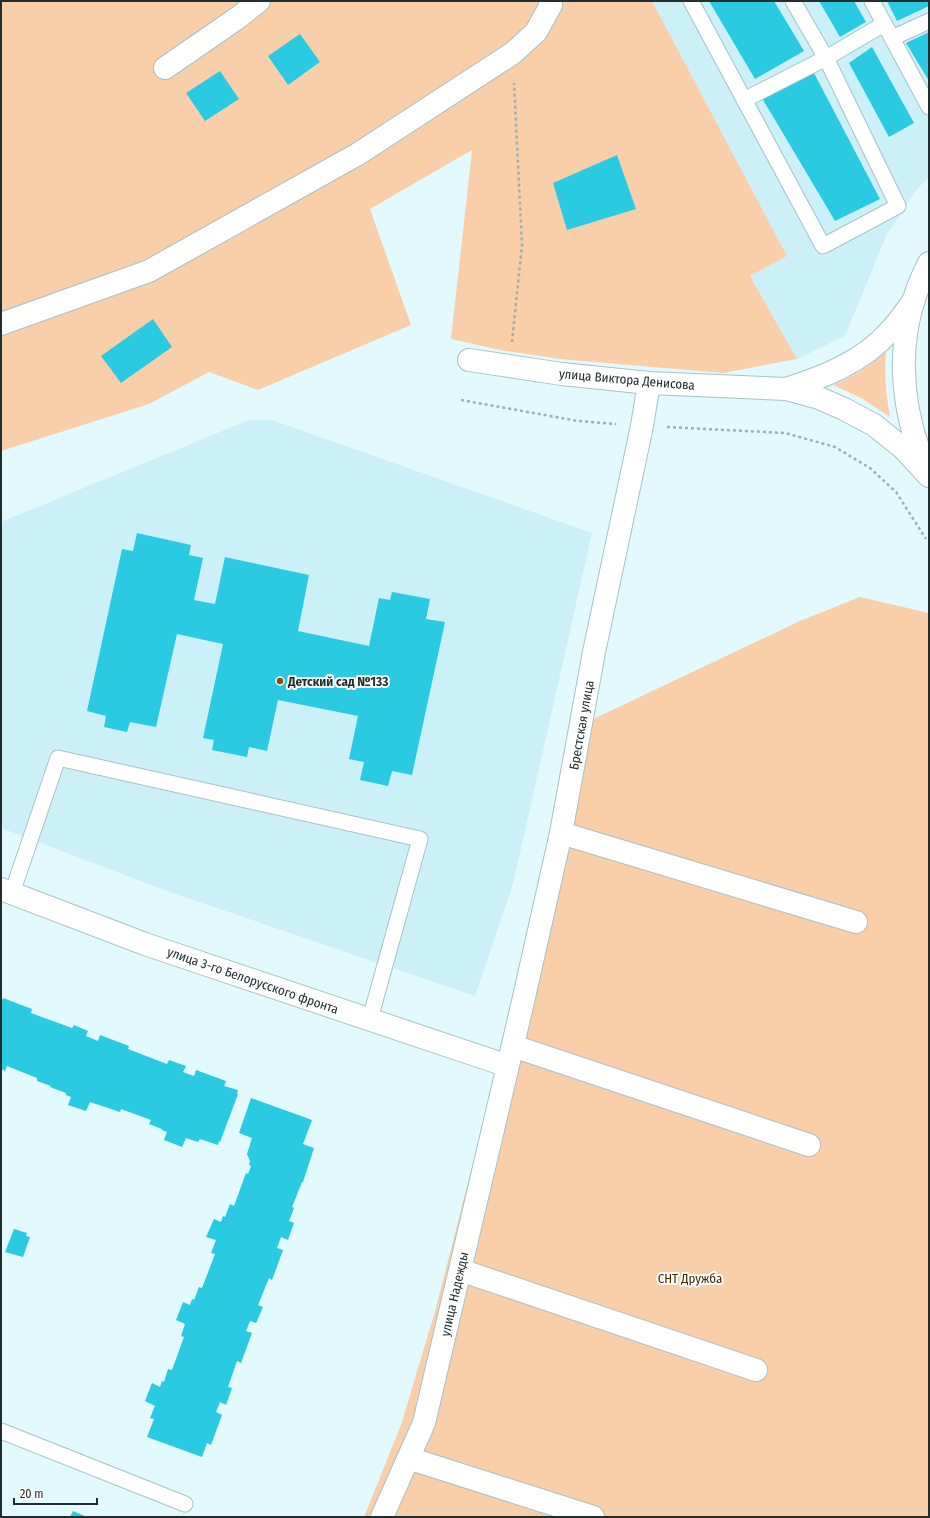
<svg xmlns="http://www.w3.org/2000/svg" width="930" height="1518" font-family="'Fira Sans Condensed',sans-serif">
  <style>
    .built { fill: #cbf0f8 }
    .green { fill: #f8cfa8 }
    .building { fill: #2acae2 }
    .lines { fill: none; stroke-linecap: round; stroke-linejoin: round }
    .service-casing { stroke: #a6c2c7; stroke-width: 17 }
    .minor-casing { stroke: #a6c2c7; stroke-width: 24 }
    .primary-casing { stroke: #a6c2c7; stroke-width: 24 }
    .path { stroke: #9cafb2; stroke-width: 2.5; stroke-dasharray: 3 3; stroke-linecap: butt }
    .service { stroke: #fff; stroke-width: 15 }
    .minor { stroke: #fff; stroke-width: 22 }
    .primary { stroke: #fff; stroke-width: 22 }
    .poi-dot { fill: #854e00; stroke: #fff; stroke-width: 1.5 }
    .labels { text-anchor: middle; stroke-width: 4; stroke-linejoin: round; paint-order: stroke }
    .street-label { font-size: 13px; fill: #222d2f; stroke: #fff }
    .poi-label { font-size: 13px; font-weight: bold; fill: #222d2f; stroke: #fff; text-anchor: start }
    .park-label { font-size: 13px; fill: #422503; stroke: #fff }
  </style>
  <rect width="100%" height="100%" fill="#e2f9fd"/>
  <!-- built -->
  <path class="built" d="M652,1h277v176l-13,13 -30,46 -41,100 -48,23 -47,-83 37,-20z
    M249,420h23l320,113 -79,351 -38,112 -308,-105 -166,-63v-306z"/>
  <!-- green -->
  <path class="green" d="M1,1h651l135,255 -37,20 47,83 -74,14 -163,-14 -60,-9 -49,-11 21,-189 -102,59 41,116 -153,65 -49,-18 -60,32 -148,47z
    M886,352c-2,22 0,43 4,65l-27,-18 -30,-14c20,-8 36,-19 53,-33z
    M860,597l69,16v904h-565l37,-92 35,-117 149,-585 215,-102z"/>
  <!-- building -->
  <path class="building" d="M709,1h65l30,50 -49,28z
    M819,1h35l12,21 -26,15z
    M887,1h42v5l-32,15z
    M929,32v49l-23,-38z
    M300,34l20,28 -32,23 -20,-29z
    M872,47l42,76 -25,14 -40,-74z
    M220,71l19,28 -34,22 -19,-28z
    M814,73l66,126 -45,22 -73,-123z
    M617,155l19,54 -69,21 -14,-47z
    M153,319l19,28 -51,36 -20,-27z
    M137,533l54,12 -2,10 14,3 -9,42 21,4 10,-47 84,18 -11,56 71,15 10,-48 11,2 2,-8 38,7 -4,20 19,3 -33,153 -20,-4 -4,15 -28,-6 4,-18 -15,-3 9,-43 -80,-16 -11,51 -18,-4 -2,10 -35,-7 2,-10 -11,-2 20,-94 -46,-10 -21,93 -26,-5 -3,10 -23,-5 2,-11 -19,-5 35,-162 11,2z
    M3,998l29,11 -1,4 41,15 2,-3 14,6 -2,5 12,5 2,-6 29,11 -1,3 39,15 2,-4 17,6 -3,6 11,4 2,-6 30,11 -2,5 14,4 -1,4h1l-18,48 -1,-1 -1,4 -18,-6 -2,3 -12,-4 -4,9 -18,-7 3,-8 -5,-2v-1l-13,-5 2,-4 -30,-11 -1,3 -30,-10 -4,9 -18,-6 3,-8 -5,-2v-2l-16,-6 1,-1 -14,-5v-3l-30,-12 -2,5 -4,-2v-66z
    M251,1098l61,22 -9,24 11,4 -11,34h-1l-10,25 2,1 -5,13 5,2 -6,17 -7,-3 -4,11 6,2 -11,30 -3,-2 -11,27 5,2 -7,16 -6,-2 -4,10 6,2 -11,30 -4,-2 -9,26 4,1 -6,17 -6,-3 -4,10 6,3 -11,30 -4,-2 -5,14 -55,-20 7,-18 -4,-1 5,-12 -10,-5 7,-18 8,4 2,-6 2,1 4,-13 4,1 12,-33 -3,-1 4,-12 -9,-4 7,-18 7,3 2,-6 2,1 5,-13 3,1 13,-34 -4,-1 5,-13 -10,-3 8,-18 7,3 2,-6 2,1 5,-13 4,2 12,-33 2,1 3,-8 -2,-1 1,-4 -3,-7 5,-16 -13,-5z
    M14,1229l13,4 -1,3 4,1 -7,20 -18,-5z
    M73,1511l14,6h-17z"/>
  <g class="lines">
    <defs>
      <path id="service" d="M691,1l132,245 75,-40 -72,-148 58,-34
        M872,1l57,106
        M892,38l37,-17
        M744,100l82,-42 -33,-57
        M12,893l46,-135 362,81 -50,180
        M1,1431l184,73"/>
      <path id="minor" d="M165,68l74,-51 20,-16
        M1,324l148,-53 209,-117 155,-101 23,-21 15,-27 -1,-4
        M469,360l93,14 87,9 137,6 33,9 25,11 30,16 30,24 24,26
        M786,389c38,-12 76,-27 103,-57 10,-10 17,-21 25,-32
        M561,833l295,89
        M1,889l144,55 363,122
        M513,1046l296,99
        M460,1270l296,100
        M408,1458l185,59
        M382,1517l42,-94 98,-417 39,-173 33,-181 48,-226 7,-43"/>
      <path id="primary" d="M929,263c-36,69 -31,143 0,213"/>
    </defs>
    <!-- service casing -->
    <use href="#service" class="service-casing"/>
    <!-- minor casing -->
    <use href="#minor" class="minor-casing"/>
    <!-- primary casing -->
    <use href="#primary" class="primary-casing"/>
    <!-- path -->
    <path class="path" d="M512,342l10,-97 -8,-162
      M461,400l117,21 38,3
      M667,427l118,6 50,14 35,21 26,24 30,47"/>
    <!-- service -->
    <use href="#service" class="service"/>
    <!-- minor -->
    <use href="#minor" class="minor"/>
    <!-- primary -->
    <use href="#primary" class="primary"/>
  </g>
  <!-- markers -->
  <circle class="poi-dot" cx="280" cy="681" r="4"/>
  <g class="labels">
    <!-- street labels -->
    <g class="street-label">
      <text transform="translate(627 379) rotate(5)" y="5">улица Виктора Денисова</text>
      <text transform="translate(581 725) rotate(-80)" y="5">Брестская улица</text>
      <text transform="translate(253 980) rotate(19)" y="5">улица 3-го Белорусского фронта</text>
      <text transform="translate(454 1294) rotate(-77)" y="5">улица Надежды</text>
    </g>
    <!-- poi labels -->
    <g class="poi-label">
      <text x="288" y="686">Детский сад №133</text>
    </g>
    <!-- park labels -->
    <g class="park-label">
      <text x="690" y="1283">СНТ Дружба</text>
    </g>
  </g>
  <!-- border -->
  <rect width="930" height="1518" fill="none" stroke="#222d2f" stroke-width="4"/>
  <!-- scale -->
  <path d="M14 1498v6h83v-6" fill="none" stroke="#222d2f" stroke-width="2"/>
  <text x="20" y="1498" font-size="12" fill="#222d2f" stroke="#ffffff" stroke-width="3" paint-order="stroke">20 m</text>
</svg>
